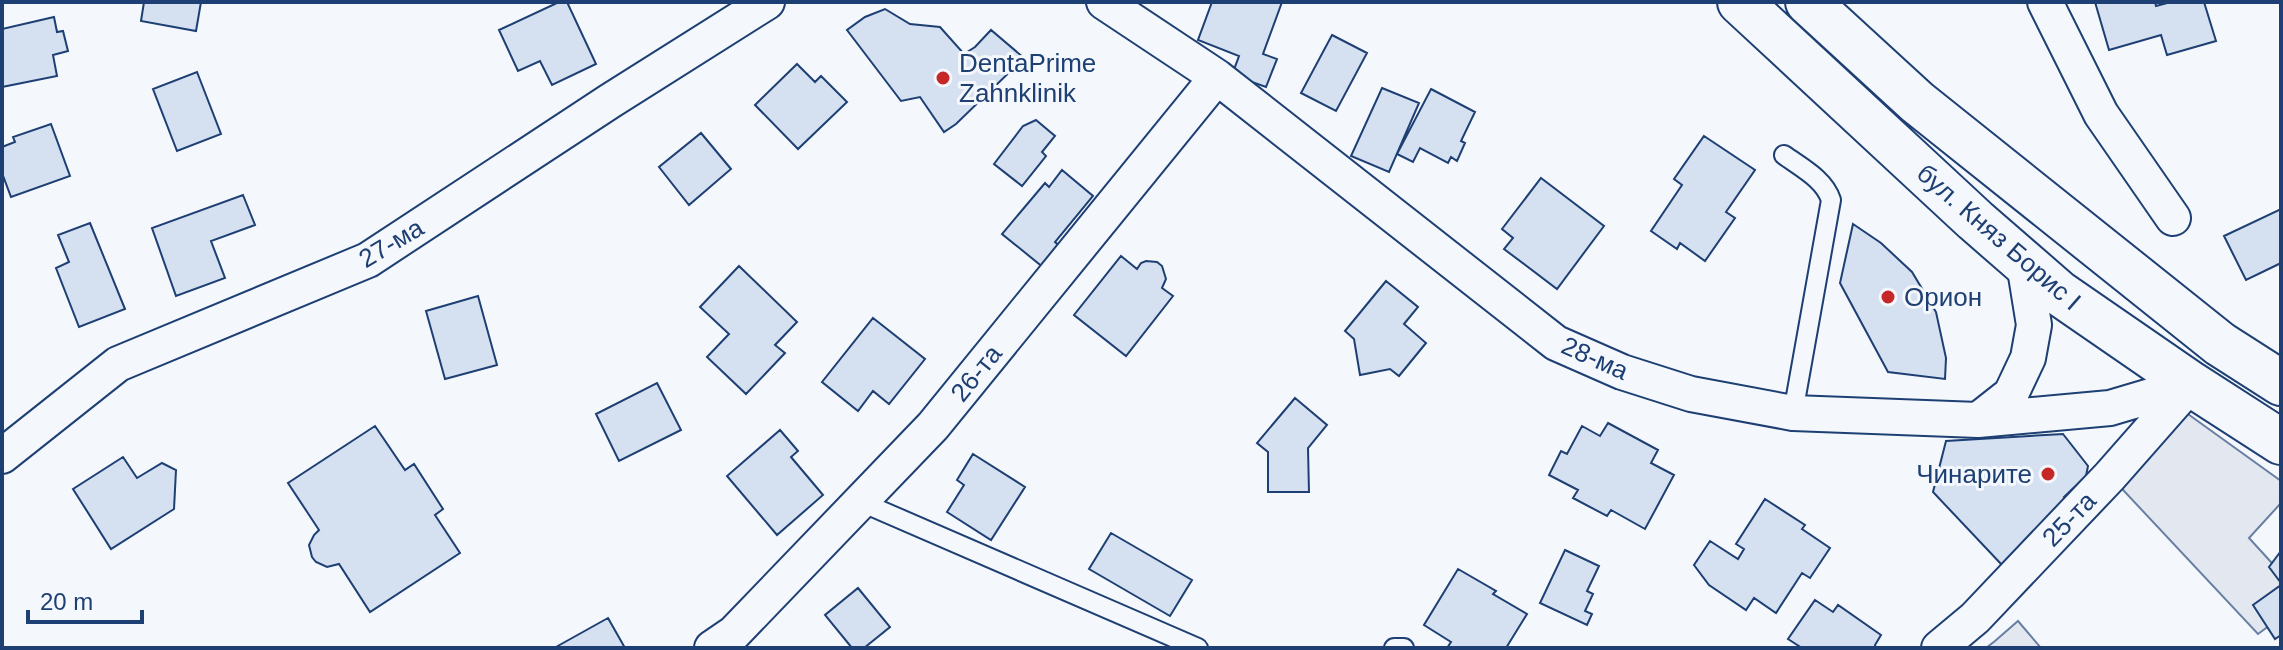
<svg xmlns="http://www.w3.org/2000/svg" width="2283" height="650" font-family="Arial,sans-serif">
  <style>
    .parking { fill: #e3e8f0; stroke: #687fa3; stroke-width: 2 }
    .building { fill: #d5e0f0; stroke: #1d3f73; stroke-width: 2 }
    .lines { fill: none; stroke-linecap: round; stroke-linejoin: round }
    .lane-casing { stroke: #1d3f73; stroke-width: 22 }
    .street-casing { stroke: #1d3f73; stroke-width: 38 }
    .highway-casing { stroke: #1d3f73; stroke-width: 48 }
    .lane { stroke: #f4f7fb; stroke-width: 18 }
    .street { stroke: #f4f7fb; stroke-width: 34 }
    .highway { stroke: #f4f7fb; stroke-width: 44 }
    .poi-dot { fill: #c62828; stroke: #f4f7fb; stroke-width: 3 }
    .labels { text-anchor: middle; stroke-width: 6; stroke-linejoin: round; paint-order: stroke }
    .poi-label { font-size: 26px; fill: #1d3f73; stroke: #f4f7fb; text-anchor: start }
    .street-label { font-size: 26px; fill: #1d3f73; stroke: #f4f7fb }
  </style>
  <rect width="100%" height="100%" fill="#f4f7fb"/>
  <!-- parking -->
  <path class="parking" d="M2174,404l107,77v22l-32,35 32,35v44l-23,17 -148,-158z
    M2018,621l23,27h-55l9,-7z"/>
  <!-- building -->
  <path class="building" d="M144,2h57l-5,29 -55,-10z
    M559,2h8l29,62 -44,21 -12,-24 -22,10 -19,-41z
    M1212,2h70l-19,52 14,5 -11,28 -34,-12 7,-19 -41,-16z
    M2095,2h60l1,4 15,-4h33l12,39 -49,14 -6,-20 -52,15z
    M885,9l25,15 30,3 24,27 11,-7 16,-17 33,28 -68,66 -12,8 -24,-35 -19,4 -54,-71 18,-13z
    M54,17l3,15 6,-1 5,20 -15,4 4,21 -55,11v-58z
    M1332,35l35,18 -31,58 -35,-18z
    M797,64l18,18 6,-6 26,26 -49,47 -43,-44z
    M197,72l24,62 -44,17 -24,-62z
    M1382,88l37,15 -30,69 -38,-16z
    M1431,89l44,23 -14,29 4,2 -8,18 -6,-4 -3,6 -28,-15 -7,14 -16,-8z
    M1036,120l19,16 -13,16 4,4 -24,30 -28,-22 29,-38z
    M51,124l19,52 -59,21 -9,-24v-26l13,-5 -2,-5z
    M701,133l30,36 -42,36 -30,-38z
    M1704,136l51,34 -29,42 9,6 -30,43 -25,-18 -3,6 -26,-18 31,-46 -8,-6z
    M1062,170l31,26 -38,46 6,5 -17,21 -42,-34 43,-51 4,4z
    M1541,178l63,48 -47,63 -53,-40 9,-11 -11,-9z
    M243,195l12,30 -44,16 14,37 -49,18 -24,-68z
    M2281,209v54l-35,17 -22,-44z
    M90,223l35,86 -46,18 -23,-59 13,-6 -11,-27z
    M1853,224l28,19 31,29 24,40 10,46 -1,21 -57,-7 -48,-89z
    M1121,256l16,13 4,-6 5,-2 11,1 5,4 4,13 -4,9 11,8 -47,60 -52,-41z
    M739,266l58,56 -22,23 10,8 -39,41 -39,-37 22,-23 -29,-27z
    M1386,281l32,26 -14,17 22,19 -27,33 -9,-7 -30,6 -6,-36 -9,-8z
    M478,296l19,69 -52,14 -19,-68z
    M873,318l52,41 -36,45 -16,-13 -15,20 -36,-29z
    M657,383l24,47 -62,31 -23,-47z
    M1295,398l32,27 -19,23 1,44h-41v-40l-11,-9z
    M1608,423l50,27 -7,13 23,12 -29,54 -34,-19 -4,6 -34,-18 5,-8 -29,-15 12,-24 6,3 15,-28 18,10z
    M375,426l30,44 9,-6 29,45 -8,6 25,38 -90,59 -31,-48 -12,3 -11,-5 -4,-5 -3,-12 5,-10 5,-5 -31,-47z
    M780,430l18,21 -7,6 32,38 -46,40 -50,-59z
    M2063,434l25,32 -2,10 -22,21 4,4 -66,64 -69,-73 13,-51z
    M973,454l52,33 -34,53 -44,-28 17,-27 -7,-5z
    M123,457l14,21 25,-15 14,7 -2,39 -63,40 -38,-60z
    M1765,499l40,26 -3,4 28,19 -20,30 -8,-5 -26,40 -22,-15 -8,12 -37,-25 -15,-20 16,-24 28,18 6,-10 -8,-5z
    M1111,533l81,47 -22,36 -81,-47z
    M1565,550l34,16 -12,25 6,3 -8,17 7,3 -5,11 -47,-22z
    M2281,551v32l-12,-16z
    M1458,569l38,22 -3,3 34,20 -21,34h-59l4,-6 -27,-17z
    M2281,585v50l-6,4 -22,-34z
    M858,588l32,39 -26,21h-12l-27,-33z
    M1815,600l18,12 5,-7 43,30 -6,10 1,3h-74l-14,-9z
    M608,618l17,30h-69v-1z"/>
  <g class="lines">
    <defs>
      <path id="lane" d="M1784,155c18,13 40,24 47,45l-38,213
        M861,502l337,146
        M1394,648h10"/>
      <path id="street" d="M1104,2l113,75 339,266 66,29 69,22 102,19 185,7 132,-12 81,-24
        M2045,2l56,112 72,104
        M1978,420l33,-26 17,-36 6,-33 -10,-62
        M2,456l116,-92 250,-104 242,-159 157,-99
        M712,648l22,-15 199,-207 284,-349
        M1939,648l36,-30 135,-142 81,-92"/>
      <path id="highway" d="M1740,2l235,218 84,73 132,91 90,58
        M1808,2l109,100 303,242 61,39"/>
    </defs>
    <!-- lane casing -->
    <use href="#lane" class="lane-casing"/>
    <!-- street casing -->
    <use href="#street" class="street-casing"/>
    <!-- highway casing -->
    <use href="#highway" class="highway-casing"/>
    <!-- lane -->
    <use href="#lane" class="lane"/>
    <!-- street -->
    <use href="#street" class="street"/>
    <!-- highway -->
    <use href="#highway" class="highway"/>
  </g>
  <!-- markers -->
  <g class="poi-dot">
    <circle cx="943" cy="78" r="8"/>
    <circle cx="1888" cy="297" r="8"/>
    <circle cx="2048" cy="474" r="8"/>
  </g>
  <g class="labels">
    <!-- poi labels -->
    <g class="poi-label">
      <text x="959" y="72">DentaPrime<tspan x="959" dy="30">Zahnklinik</tspan></text>
      <text x="1904" y="306">Орион</text>
      <text x="2032" y="483" text-anchor="end">Чинарите</text>
    </g>
    <!-- street labels -->
    <g class="street-label">
      <text transform="translate(1999 237) rotate(41)" y="9">бул. Княз Борис I</text>
      <text transform="translate(391 243) rotate(-31)" y="9">27-ма</text>
      <text transform="translate(1595 358) rotate(24)" y="9">28-ма</text>
      <text transform="translate(976 373) rotate(-51)" y="9">26-та</text>
      <text transform="translate(2069 519) rotate(-46)" y="9">25-та</text>
    </g>
  </g>
  <!-- border -->
  <rect width="2283" height="650" fill="none" stroke="#1d3f73" stroke-width="8"/>
  <!-- scale -->
  <path d="M28 610v12h114v-12" fill="none" stroke="#1d3f73" stroke-width="4"/>
  <text x="40" y="610" font-size="24" fill="#1d3f73" stroke="#f4f7fb" stroke-width="6" paint-order="stroke">20 m</text>
</svg>
